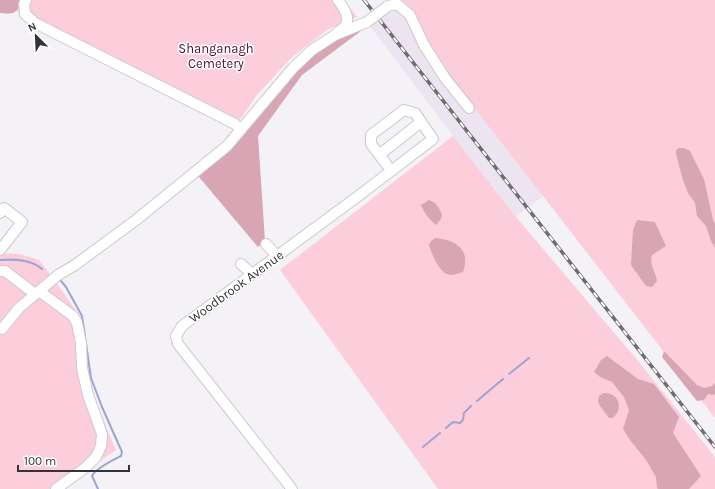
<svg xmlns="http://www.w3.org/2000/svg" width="715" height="489" font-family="Karla,sans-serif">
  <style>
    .built { fill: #ece4f0 }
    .green { fill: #fccedc }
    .forest { fill: #d8a5b5 }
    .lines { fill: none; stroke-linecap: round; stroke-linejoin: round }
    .stream { stroke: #9aa5d0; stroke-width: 2 }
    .minor-casing { stroke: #ccc8cd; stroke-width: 12 }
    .minor { stroke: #fff; stroke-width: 10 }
    .rail-casing { stroke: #6e6d70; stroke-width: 3.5 }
    .rail { stroke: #fff; stroke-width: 2; stroke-dasharray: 6; stroke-linecap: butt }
    .minor-bridge-casing { stroke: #ccc8cd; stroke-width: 12; stroke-linecap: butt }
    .minor-bridge { stroke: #fff; stroke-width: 10 }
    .labels { text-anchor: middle; stroke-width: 3; stroke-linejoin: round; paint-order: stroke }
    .park-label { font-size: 13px; fill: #4d112b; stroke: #fff }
    .street-label { font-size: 13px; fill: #343335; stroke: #fff }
  </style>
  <rect width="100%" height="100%" fill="#f5f2f7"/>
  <!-- built -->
  <path class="built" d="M387,0h16l12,15 21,44 42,55 65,82 -27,21 -63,-81 -84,-111 23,-18z"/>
  <!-- green -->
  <path class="green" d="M0,0h344l13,17 -30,13 -36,28 -34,37 -23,33 -207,-107 -10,-10 -17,-5z
    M403,0h312v418l-172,-222 -70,-89 -37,-48 -21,-44z
    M453,136l63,81 123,145 76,95v32h-277l-158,-219z
    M0,253l20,1 19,6 15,19 22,32 15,82 25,57 -58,39h-58z"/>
  <!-- forest -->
  <path class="forest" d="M0,0h23c-7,13 -8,15 -23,13z
    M369,25l-67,50 -44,61 7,105 -7,6 -59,-70 2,-5 28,-22 19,-20 19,-26 32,-38 28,-22z
    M679,148h5l6,3 14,28 9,41 2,3v25l-4,-7 -5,-15 -9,-10 -2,-13 -7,-10 -5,-13 -7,-26v-4z
    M429,200l6,3 4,5 3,7 -1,4 -5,6c-7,-6 -12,-12 -15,-20z
    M637,220l18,2 11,24 -14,9c-3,11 4,17 5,26l-5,6 -6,-1 -15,-21 2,-35z
    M435,238c21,2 36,11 28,34 -4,1 -9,3 -13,3 -11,-2 -18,-20 -21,-30l2,-4z
    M664,351l33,34 7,3 8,-2 3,-3v11l-2,1 -5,-1 -4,6 -7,1 -35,-44z
    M607,356l31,23 16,5 25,33 -6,16 28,43 -12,13h-31l-1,-1 -1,-11 -10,-17 -16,-20 -7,-11 6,-19 -5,-13 -12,-15 -12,-5 -6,-5 7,-12z
    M603,393c16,-1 21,15 10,25h-4l-9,-12 -2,-5 1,-5z"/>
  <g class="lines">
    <!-- stream -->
    <path class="stream" d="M0,260c14,-1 31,-1 42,9
      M61,281l5,6 16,29 9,62 11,29 20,45 -1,4c-8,4 -25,12 -29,20l6,13
      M509,374l20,-16
      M477,401l26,-22
      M446,428l7,-6 7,1 3,-3 1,-7 7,-7
      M423,447l17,-14"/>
    <defs>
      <path id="minor" d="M26,0l-2,4 1,10 10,9 200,101 6,6
        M338,0c5,7 12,16 8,25 -2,2 -5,5 -8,7
        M388,6l9,-2 13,11 14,30 21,33 24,30
        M379,155l42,-33
        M0,213l4,-5 18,14 -22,28
        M266,244l11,12
        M241,264l11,10
        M0,271h5l30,23
        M39,291l34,25 4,7 4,20 1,25 6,27 14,39 -1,12 -5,11 -11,11 -29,21
        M2,329l17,-21 39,-33 17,-10 61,-45 91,-74 66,-78 19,-18 23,-15 32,-13
        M292,489l-114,-145 -2,-8 6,-10 175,-129 76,-58 -18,-26 -11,-3 -33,25v9l16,21"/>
    </defs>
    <!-- minor casing -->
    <use href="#minor" class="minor-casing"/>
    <!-- minor -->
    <use href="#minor" class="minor"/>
    <defs>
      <path id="rail" d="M364,0l351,447"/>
    </defs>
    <!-- rail casing -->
    <use href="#rail" class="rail-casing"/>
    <!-- rail -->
    <use href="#rail" class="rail"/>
    <defs>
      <path id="minor-bridge" d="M367,22l21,-16"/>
    </defs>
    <!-- minor-bridge casing -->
    <use href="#minor-bridge" class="minor-bridge-casing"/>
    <!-- minor-bridge -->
    <use href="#minor-bridge" class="minor-bridge"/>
  </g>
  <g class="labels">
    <!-- park labels -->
    <g class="park-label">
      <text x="216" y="53">Shanganagh<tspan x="216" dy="15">Cemetery</tspan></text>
    </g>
    <!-- street labels -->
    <g class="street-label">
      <text transform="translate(236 286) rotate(-36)" y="5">Woodbrook Avenue</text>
    </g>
  </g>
  <!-- north arrow -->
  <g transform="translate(36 36) rotate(336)" stroke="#ffffff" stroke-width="3" paint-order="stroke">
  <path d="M0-3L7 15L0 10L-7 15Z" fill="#343335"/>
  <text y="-6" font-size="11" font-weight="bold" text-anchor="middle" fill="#343335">N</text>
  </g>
  <!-- scale -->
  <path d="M18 465v6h111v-6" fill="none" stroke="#343335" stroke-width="2"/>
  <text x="24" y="465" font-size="12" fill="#343335" stroke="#ffffff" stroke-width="3" paint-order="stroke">100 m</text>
</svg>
